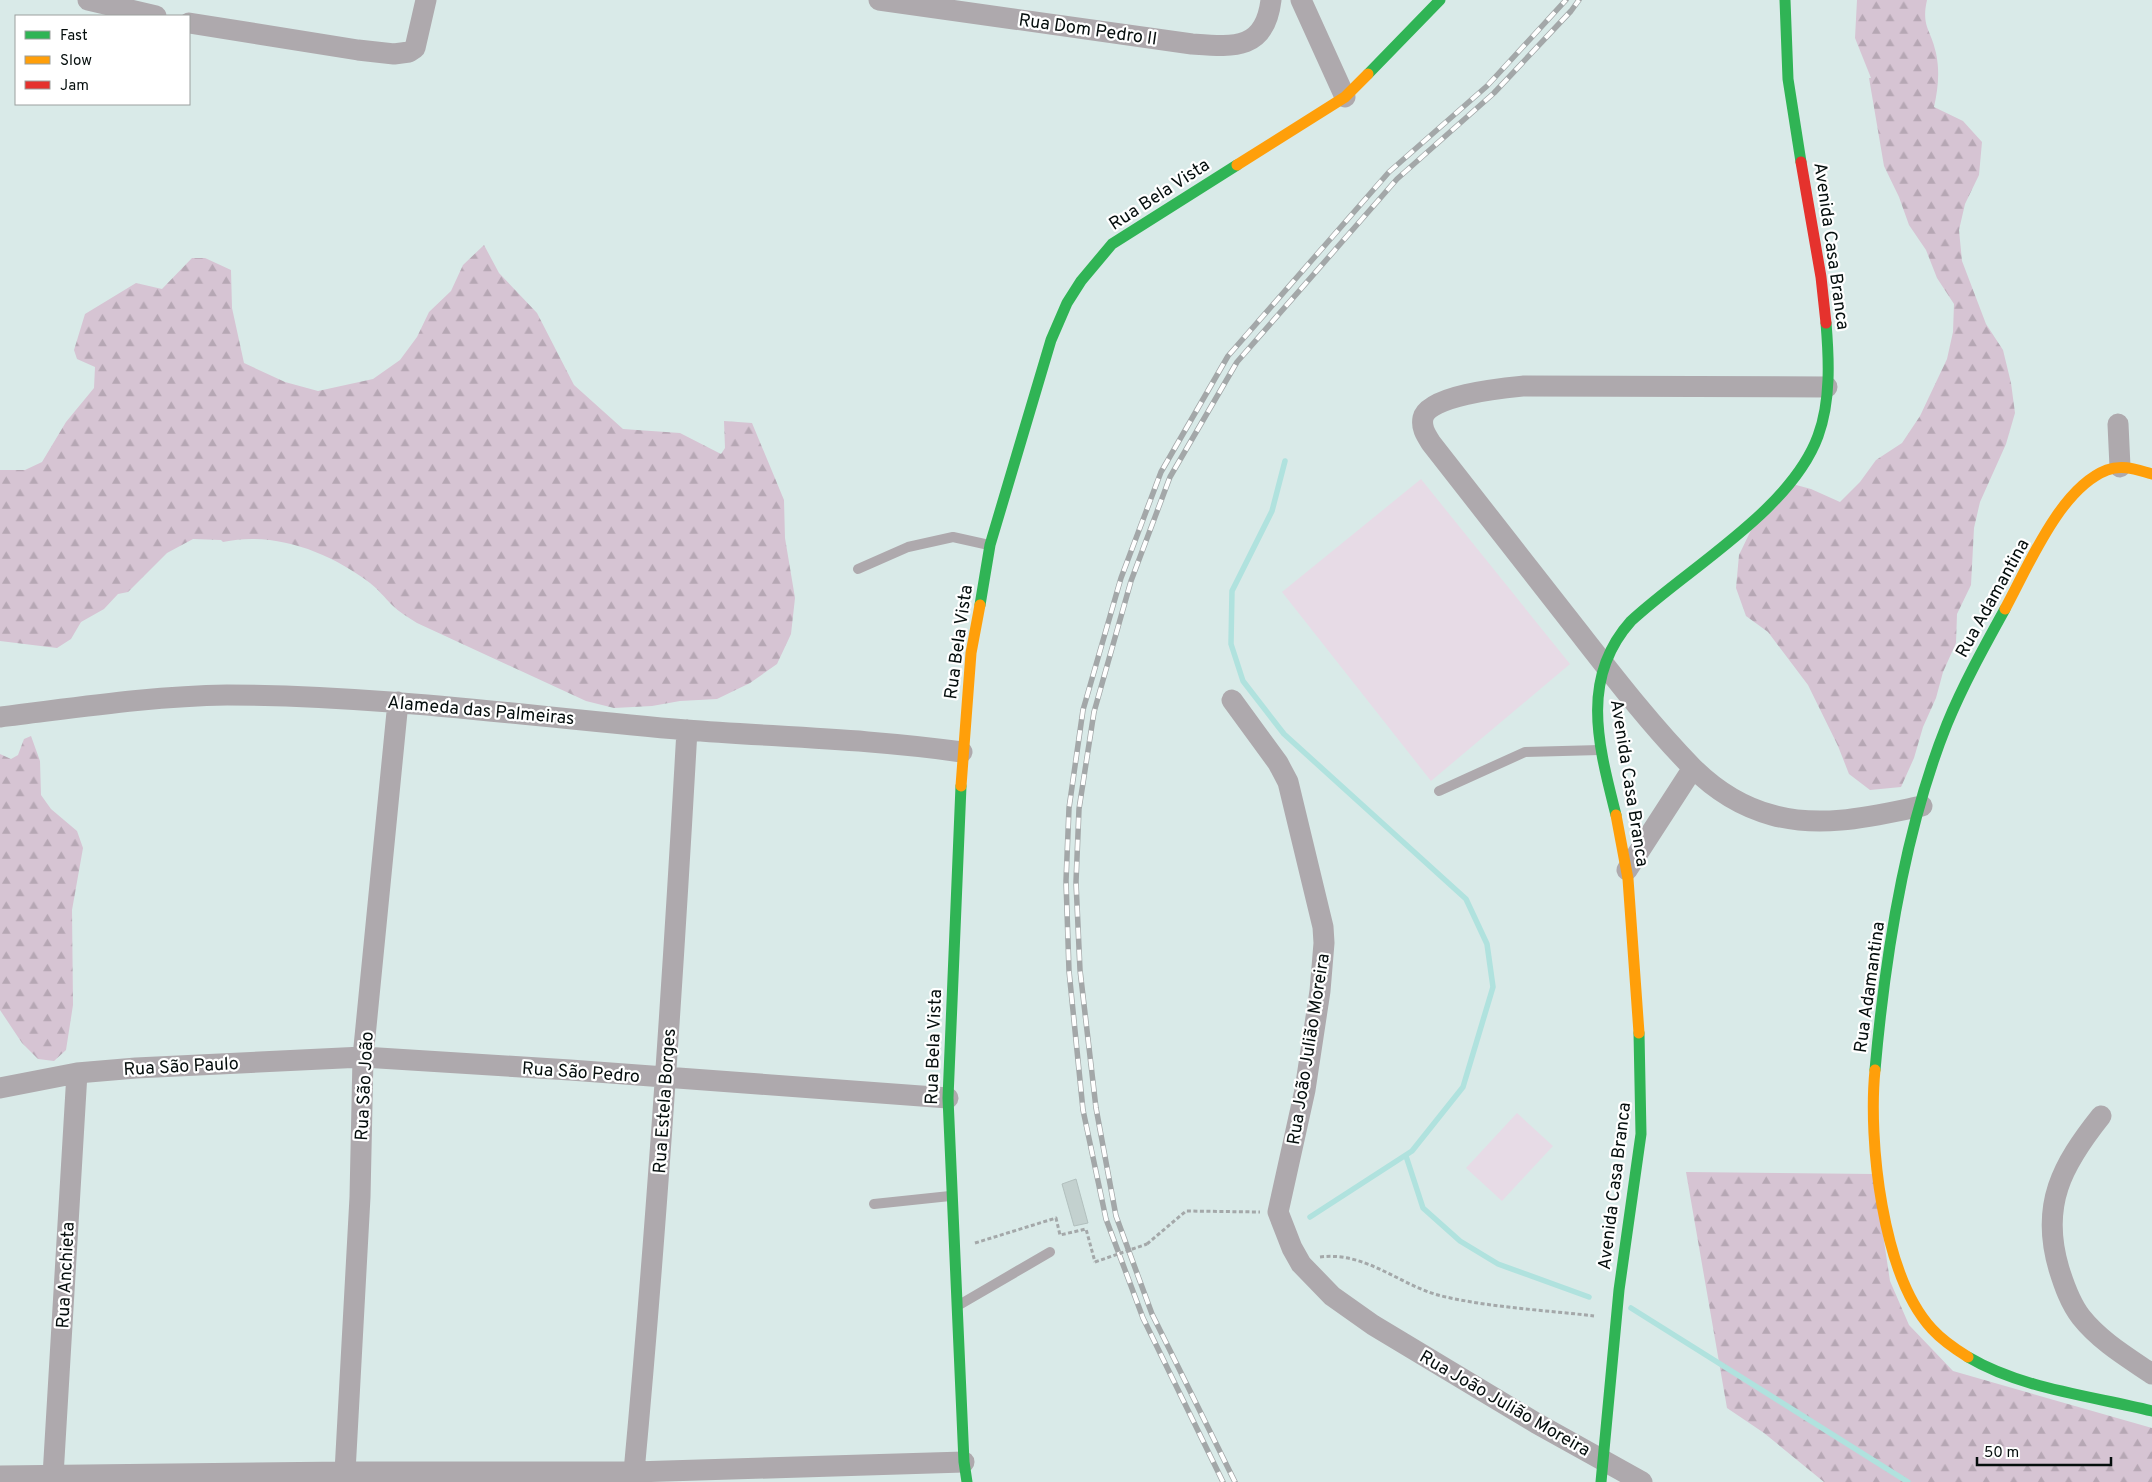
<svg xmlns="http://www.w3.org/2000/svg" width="2152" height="1482" font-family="Overpass,sans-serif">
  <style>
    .forest { fill: url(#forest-firs) }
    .pitch { fill: #e7dbe6 }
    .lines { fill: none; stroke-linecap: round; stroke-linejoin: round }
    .stream { stroke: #b0e2de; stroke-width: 5.5 }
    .building { fill: #c3d1cf; stroke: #b2c0be }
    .path { stroke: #a4a8a9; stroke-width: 3; stroke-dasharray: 4 2.5; stroke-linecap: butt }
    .lane { stroke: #aea9ad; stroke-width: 10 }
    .street { stroke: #aea9ad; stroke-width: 21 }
    .fast { stroke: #30b455; stroke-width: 11 }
    .slow { stroke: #ff9f0a; stroke-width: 11 }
    .jam { stroke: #e5322d; stroke-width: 11 }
    .rail-casing { stroke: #a3a7a8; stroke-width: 5.5 }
    .rail { stroke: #fff; stroke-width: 4; stroke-dasharray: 11; stroke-linecap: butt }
    .path-bridge { stroke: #a4a8a9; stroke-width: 3; stroke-dasharray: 4 2.5; stroke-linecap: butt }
    .labels { text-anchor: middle; stroke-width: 4.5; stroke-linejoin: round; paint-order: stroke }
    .street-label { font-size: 18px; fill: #050e0d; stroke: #fff }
  </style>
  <defs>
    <pattern id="forest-firs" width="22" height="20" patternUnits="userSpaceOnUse" patternTransform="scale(1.25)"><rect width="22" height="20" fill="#d6c4d3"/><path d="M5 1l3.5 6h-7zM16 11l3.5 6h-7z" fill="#b6a7b4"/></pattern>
  </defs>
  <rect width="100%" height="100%" fill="#d9eae8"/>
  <!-- forest -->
  <path class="forest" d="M1857,0h70c-6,27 4,29 9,53 4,19 2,36 -2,54l29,14 19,21 -3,33 -14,29 -6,26 3,31 24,63 17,26 8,33 4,30 -9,31 -26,58 -6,26 -3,57 -14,29 -1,29 -13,29 -7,26 -13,29 -9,31 -13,29 -31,3 -21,-16 -11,-28 -30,-61 -40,-53 -22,-16 -10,-28 3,-33 14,-29 32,-44 26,7 29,13 20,-20 16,-22 26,-17 18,-27 27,-57 6,-27 1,-28 -17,-26 -11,-28 -17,-25 -10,-28 -15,-31 -15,-88h2l-16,-40z
    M484,245l15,28 38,40 37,72 49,44 57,4 41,21 4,-6 -1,-27 28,2 32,77 1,38 10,60 -4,36 -14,30 -27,19 -33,16 -37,2 -28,5 -38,2 -28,-7 -169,-78c-9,-6 -18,-11 -25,-18 -7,-7 -14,-16 -22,-22 -41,-31 -95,-52 -147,-41l-2,-2 -28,-1 -26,14 -39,39 -10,2 -14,15 -23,13 -10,17 -14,9 -57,-7v-171h25l17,-8 24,-40 28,-34 1,-21 -18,-8 -3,-9 11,-36 51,-31 26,6 30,-31h13l26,12 1,38 12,55 41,19 33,9 55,-12 27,-19 17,-23 12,-25 22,-21 12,-26z
    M31,736l9,25 1,34 10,14 26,22 6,17 -11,62 1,95 -7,45 -12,11 -16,-2 -16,-16 -22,-33v-256l11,5 7,-4 6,-16z
    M1686,1172l188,2 16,107 19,44 44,46 199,57v54h-328l-60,-49 -37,-25z"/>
  <!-- pitch -->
  <path class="pitch" d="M1421,479l149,185 -139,117 -149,-189z
    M1517,1113l36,33 -51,55 -36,-33z"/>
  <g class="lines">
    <!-- stream -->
    <path class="stream" d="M1285,461l-13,50 -40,80 -1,53 12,37 41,53 182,165 21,45 6,43 -30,100 -51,64 -102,66
      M1406,1156l17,52 37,33 38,23 91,33
      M1631,1308l277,174"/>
  </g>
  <!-- building -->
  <path class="building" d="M1076,1179l12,44 -14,3 -12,-42z"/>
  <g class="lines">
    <!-- path -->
    <path class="path" d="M975,1243l81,-25 4,17 26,-6 9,33
      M1147,1244l39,-33 74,1
      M1320,1257c48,-6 82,31 126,40 49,11 99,13 148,19"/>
    <!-- lane -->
    <path class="lane" d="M858,569l50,-22 45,-10 36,8
      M1439,791l86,-39 75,-2
      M874,1204l76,-8
      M959,1305l91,-53"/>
    <!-- street -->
    <path class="street" d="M88,0l68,16
      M879,0l313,44c41,3 73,7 79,-44
      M1301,0l44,97
      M189,23l169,27 36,4 15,-2 6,-4 11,-48
      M1827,387l-303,-1c-20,2 -96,9 -101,32 -2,10 3,17 8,25 49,63 98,125 147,188 36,46 73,94 114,136 22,22 50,40 80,48 50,14 101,1 150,-9
      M2118,424l2,43
      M1232,700l46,63 10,19 35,145 1,16 -4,48 -15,99 -27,122 14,36 9,16 31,32 41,29 163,98 106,59
      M0,717c75,-9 151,-21 227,-22 154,0 306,22 459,35 92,7 185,9 276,22
      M1627,870l66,-102
      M0,1088l77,-15 59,-5 227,-11 207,13 378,28
      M2101,1116c-39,49 -61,89 -42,153 5,16 11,34 22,48 19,24 46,40 71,57
      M345,1472l15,-275 3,-140 35,-355
      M634,1472c23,-247 39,-494 53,-742
      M0,1476l345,-4h289l330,-10
      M53,1476l24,-403"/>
    <!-- fast -->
    <path class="fast" d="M1785,0l3,79 13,83
      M1368,74l72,-74
      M980,605l10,-60 61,-205 16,-37 14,-22 31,-37 125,-79
      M961,786l-13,312 16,364 3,20
      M1616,815c-17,-68 -37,-136 15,-194 57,-53 160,-111 187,-185 13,-35 11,-77 8,-113
      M1875,1070c10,-114 29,-239 72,-346 16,-39 37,-77 58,-115
      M1968,1357c54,32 124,39 184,54
      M1601,1482l18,-192 22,-156 -2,-101"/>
    <!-- slow -->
    <path class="slow" d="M1237,165l108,-68 23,-23
      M2005,609c23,-42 55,-121 102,-139 16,-6 30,0 45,4
      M961,786l10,-133 9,-48
      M1616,815l12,64 11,154
      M1875,1070c-7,70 7,205 57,259 11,12 23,20 36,28"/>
    <!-- jam -->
    <path class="jam" d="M1801,162l20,115 5,46"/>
    <defs>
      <path id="rail" d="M1223,1482l-80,-164 -37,-99 -23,-109 -14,-139 -3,-90 3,-73 14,-98 38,-132 40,-106 67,-116 161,-184 98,-86 79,-86
        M1235,1482l-83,-168 -36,-98 -20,-108 -16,-138 -4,-88 3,-73 15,-97 37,-131 39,-104 67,-115 160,-183 97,-86 77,-82 8,-11"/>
    </defs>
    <!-- rail casing -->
    <use href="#rail" class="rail-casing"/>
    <!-- rail -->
    <use href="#rail" class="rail"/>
    <!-- path-bridge -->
    <path class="path-bridge" d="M1095,1262l52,-18"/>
  </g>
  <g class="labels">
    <!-- street labels -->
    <g class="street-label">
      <text transform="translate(1088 29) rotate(8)" y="6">Rua Dom Pedro II</text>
      <text transform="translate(1159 194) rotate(-33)" y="6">Rua Bela Vista</text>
      <text transform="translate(1832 246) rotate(82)" y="6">Avenida Casa Branca</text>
      <text transform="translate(1992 598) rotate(-61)" y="6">Rua Adamantina</text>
      <text transform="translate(958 642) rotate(-82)" y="6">Rua Bela Vista</text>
      <text transform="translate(481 710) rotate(5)" y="6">Alameda das Palmeiras</text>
      <text transform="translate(1630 783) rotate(81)" y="6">Avenida Casa Branca</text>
      <text transform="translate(1869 987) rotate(-82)" y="6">Rua Adamantina</text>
      <text transform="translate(933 1047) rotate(-88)" y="6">Rua Bela Vista</text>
      <text transform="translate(1308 1049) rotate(-81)" y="6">Rua João Julião Moreira</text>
      <text transform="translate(181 1066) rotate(-3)" y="6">Rua São Paulo</text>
      <text transform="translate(581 1072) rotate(4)" y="6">Rua São Pedro</text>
      <text transform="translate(364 1086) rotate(-87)" y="6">Rua São João</text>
      <text transform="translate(664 1101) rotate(-86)" y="6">Rua Estela Borges</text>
      <text transform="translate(1614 1186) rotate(-83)" y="6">Avenida Casa Branca</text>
      <text transform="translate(65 1275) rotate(-87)" y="6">Rua Anchieta</text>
      <text transform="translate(1505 1403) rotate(30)" y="6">Rua João Julião Moreira</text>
    </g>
  </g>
  <!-- legend -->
  <rect x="15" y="15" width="175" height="90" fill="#ffffff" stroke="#9b9f9e"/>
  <rect x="25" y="31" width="25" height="8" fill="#30b455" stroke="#9b9f9e"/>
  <text x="60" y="40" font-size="15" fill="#050e0d">Fast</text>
  <rect x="25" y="56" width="25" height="8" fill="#ff9f0a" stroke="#9b9f9e"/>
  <text x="60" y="65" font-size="15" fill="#050e0d">Slow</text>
  <rect x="25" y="81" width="25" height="8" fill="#e5322d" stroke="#9b9f9e"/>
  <text x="60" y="90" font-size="15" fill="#050e0d">Jam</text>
  <!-- scale -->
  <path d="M1977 1457v8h134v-8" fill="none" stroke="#050e0d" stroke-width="2.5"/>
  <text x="1984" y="1457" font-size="15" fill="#050e0d" stroke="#ffffff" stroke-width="4" paint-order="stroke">50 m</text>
</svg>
